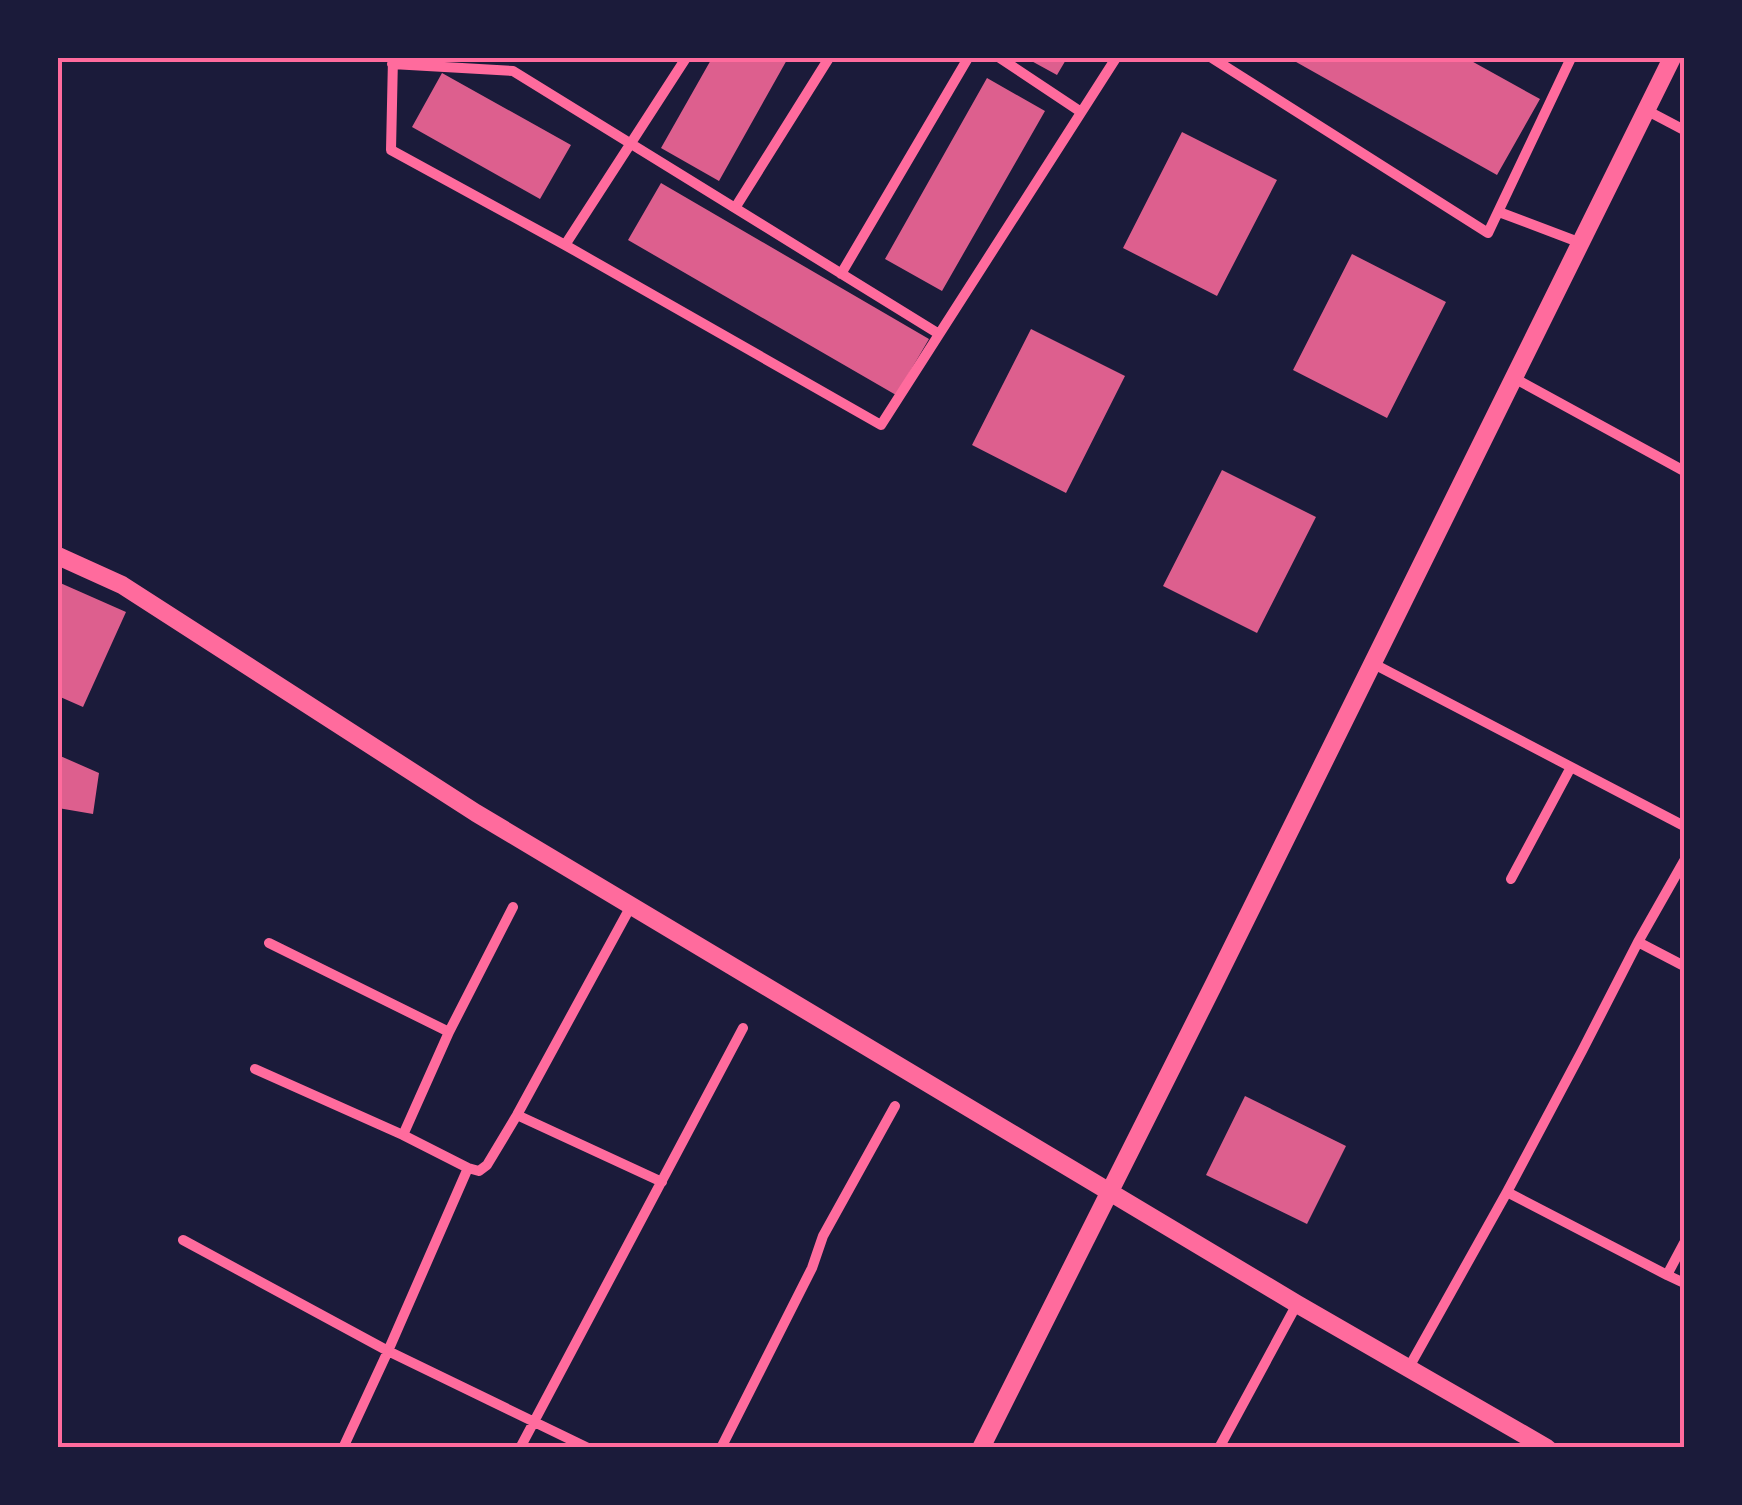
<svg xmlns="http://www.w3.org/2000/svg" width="1742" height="1505" font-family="Mulish,sans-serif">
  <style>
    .building { fill: #dd5f8e }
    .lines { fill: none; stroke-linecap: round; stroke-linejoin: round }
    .minor { stroke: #ff6b9d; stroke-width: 10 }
    .tertiary { stroke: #ff6b9d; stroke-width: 18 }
    .neatline { fill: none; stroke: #ff6b9d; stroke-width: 4 }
  </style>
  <rect width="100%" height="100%" fill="#1b1b3a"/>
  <!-- building -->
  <path class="building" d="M712,58h76l-69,123 -58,-33z
    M1026,58h41l-10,17z
    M1289,58h177l74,41 -43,76z
    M442,73l129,72 -31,54 -128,-72z
    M987,78l58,33 -103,180 -57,-32z
    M1182,132l95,48 -60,116 -94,-48z
    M661,183l268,156 -33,56 -268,-155z
    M1352,254l94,48 -59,116 -94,-48z
    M1031,329l94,47 -59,117 -94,-48z
    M1222,470l94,47 -59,116 -94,-47z
    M58,582l68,30 -43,95 -25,-11z
    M58,755l41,18 -6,41 -35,-6z
    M1245,1096l101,50 -39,78 -101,-49z"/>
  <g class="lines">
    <!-- minor -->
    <path class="minor" d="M393,58l-2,92 174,95 316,180 235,-367
      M1000,58l81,54
      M1212,58l276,175 83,-175
      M392,64l121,7 426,263
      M1646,110l38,20
      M735,208l94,-150
      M1499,212l82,31
      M565,245l121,-187
      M841,274l127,-216
      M1514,378l170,93
      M1372,663l312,163
      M1511,879l60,-112
      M1638,942l46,24
      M269,943l180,89 -46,103
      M449,1032l64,-125
      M255,1069l148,66 65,33
      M517,1115l145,67
      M1507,1192l160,83
      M183,1240l205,111 200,97
      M1684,1243l-17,32 17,8
      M1408,1369l99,-177 75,-141 56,-109 46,-81
      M343,1448l45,-97 80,-183 11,3 8,-6 30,-50 114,-209
      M520,1448l223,-420
      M721,1448l91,-180 11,-32 72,-130
      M1219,1448l78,-144"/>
    <!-- tertiary -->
    <path class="tertiary" d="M58,556l64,29 354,228 821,491 250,144
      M981,1448l233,-464 458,-926"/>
  </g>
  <!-- border -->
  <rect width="1742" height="1505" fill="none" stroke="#1b1b3a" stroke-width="120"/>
  <rect x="60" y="60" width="1622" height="1385" class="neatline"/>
</svg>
